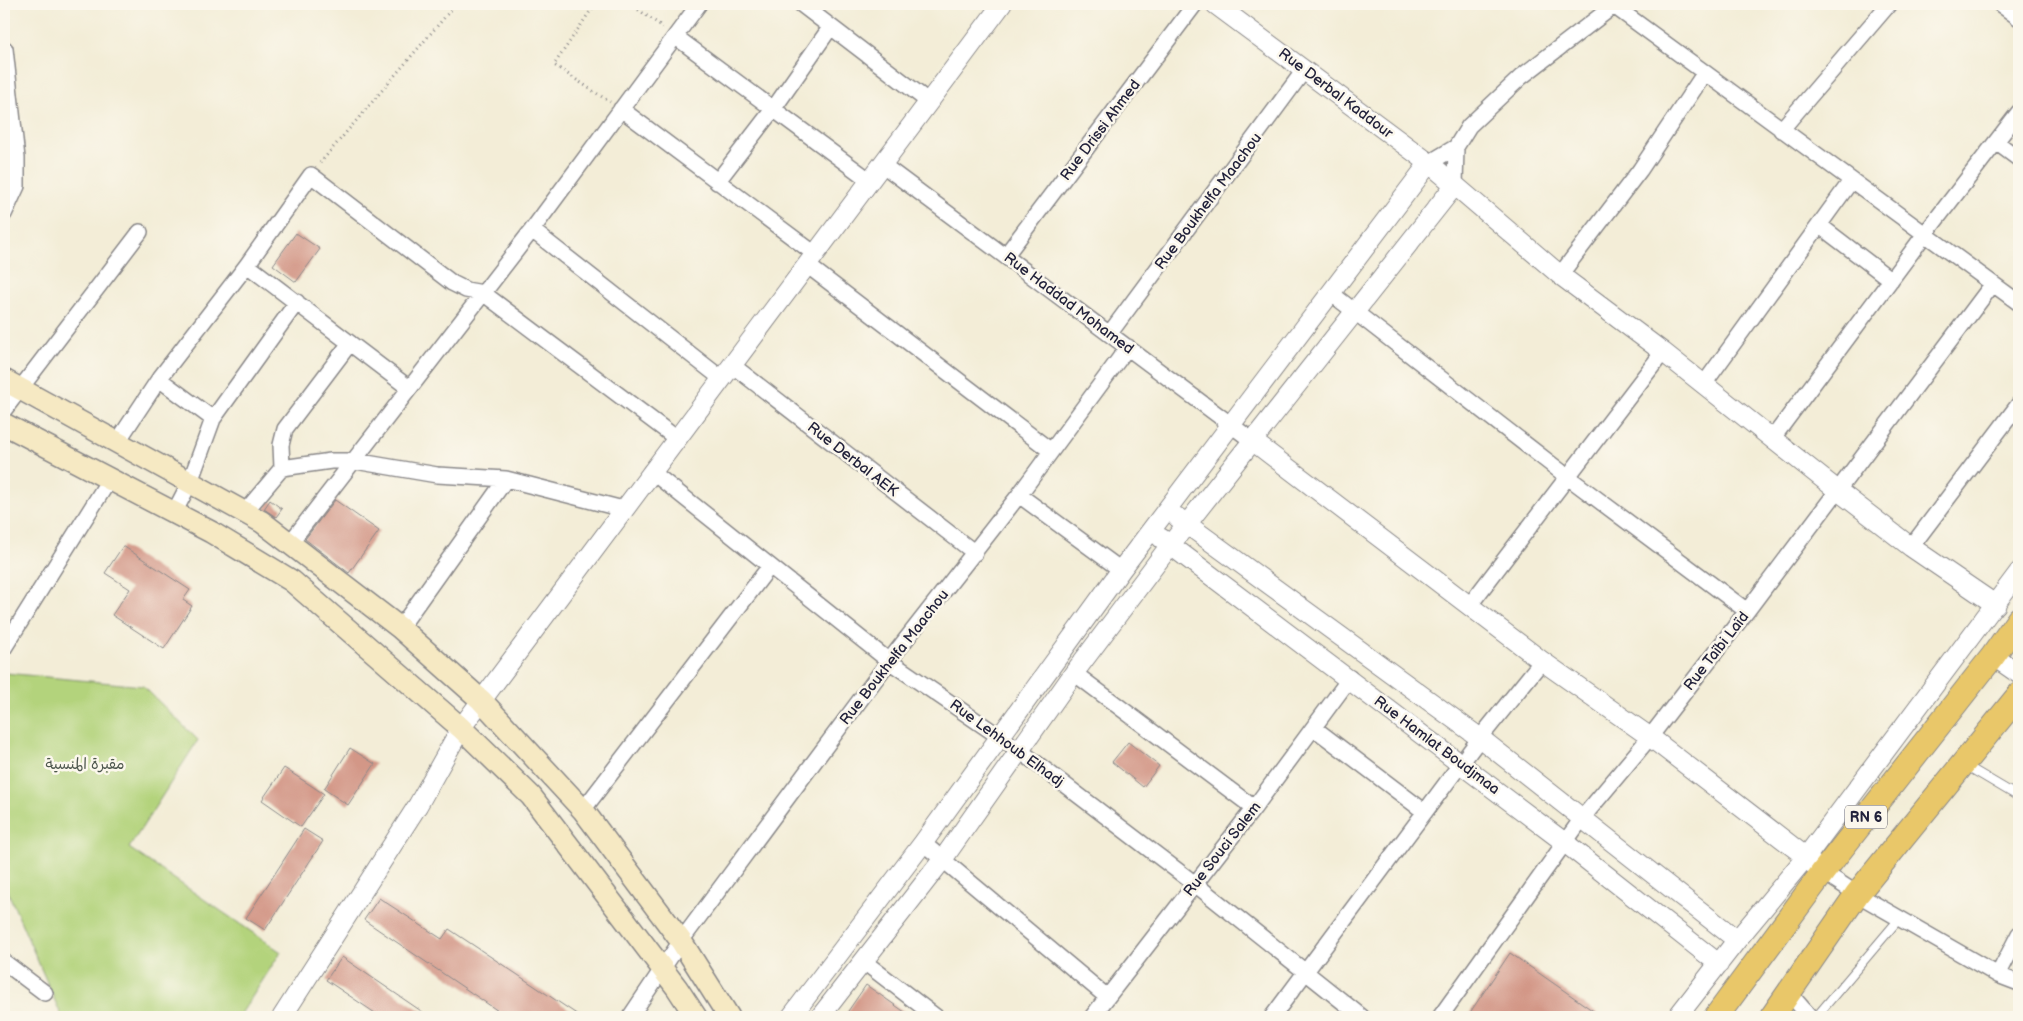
<svg xmlns="http://www.w3.org/2000/svg" width="2023" height="1021" font-family="'Balsamiq Sans','Playpen Sans Arabic',sans-serif">
  <style>
    .green { fill: #b3d37b; stroke: #6a7a5b }
    .building { fill: #d39787 }
    .lines { fill: none; stroke-linecap: round; stroke-linejoin: round }
    .service-casing { stroke: #8a8889; stroke-width: 10 }
    .minor-casing { stroke: #8a8889; stroke-width: 18 }
    .tertiary-casing { stroke: #8a8889; stroke-width: 21 }
    .secondary-casing { stroke: #8a8889; stroke-width: 24 }
    .primary-casing { stroke: #8a8889; stroke-width: 26 }
    .path { stroke: #8a8889; stroke-width: 3; stroke-dasharray: 1 4; stroke-linecap: butt }
    .service { stroke: #fff; stroke-width: 8 }
    .minor { stroke: #fff; stroke-width: 15 }
    .tertiary { stroke: #fff; stroke-width: 19 }
    .secondary { stroke: #f6e9c3; stroke-width: 21 }
    .primary { stroke: #e9c769; stroke-width: 24 }
    .labels { text-anchor: middle; stroke-width: 5; stroke-linejoin: round; paint-order: stroke }
    .shield { fill: #fbf7ec; stroke: #636270; stroke-width: 1 }
    .shield-label { font-size: 14px; font-weight: bold; fill: #22223b }
    .street-label { font-size: 15px; fill: #22223b; stroke: #fbf7ec }
    .park-label { font-size: 15px; fill: #4e574e; stroke: #fbf7ec }
  </style>
  <rect width="100%" height="100%" fill="#fbf7ec"/>
  <filter id="ink" filterUnits="userSpaceOnUse"><feTurbulence type="fractalNoise" baseFrequency=".02" numOctaves="2"/><feDisplacementMap in="SourceGraphic" scale="10" xChannelSelector="R" yChannelSelector="G"/><feConvolveMatrix kernelMatrix="1 2 1 2 8 2 1 2 1" color-interpolation-filters="sRGB"/></filter>
  <filter id="wash" filterUnits="userSpaceOnUse"><feTurbulence type="fractalNoise" baseFrequency=".0096" numOctaves="4" result="noise"/><feDisplacementMap in="SourceGraphic" scale="20" xChannelSelector="R" yChannelSelector="G"/><feGaussianBlur stdDeviation="1.12" result="paint"/><feColorMatrix in="noise" values="0 0 0 0 0 0 0 0 0 0 0 0 0 0 0 0 0 1.4 0 .05"/><feComposite in="paint" operator="in"/></filter>
  <g filter="url(#wash)">
    <rect width="100%" height="100%" fill="#f3edd7"/>
    <!-- green -->
    <path class="green" d="M5,673l138,13 55,54 -69,108 152,104 -42,65h-177l-58,-134z"/>
    <g id="blocks">
      <!-- building -->
      <path class="building" d="M296,233l24,16 -24,33 -23,-17z
        M270,500l12,9 -6,8 -12,-8z
        M335,500l44,31 -30,42 -44,-34z
        M123,546l67,44 -7,10 9,6 -28,43 -52,-34 18,-26 -25,-16z
        M1128,742l31,24 -16,21 -31,-25z
        M350,748l25,16 -27,41 -24,-16z
        M284,768l40,26 -23,33 -39,-27z
        M304,829l19,12 -58,89 -19,-12z
        M379,898l63,41 7,-10 132,88h-74l-143,-97z
        M1510,953l92,64h-135z
        M342,957l88,60h-49l-55,-37z
        M866,985l46,32h-68z"/>
    </g>
  </g>
  <g filter="url(#ink)">
    <use href="#blocks" fill-opacity="0" stroke="#8a8889" stroke-width="1"/>
    <g class="lines">
      <defs>
        <path id="service" d="M1965,765l54,32
          M1816,1017l83,-98"/>
        <path id="minor" d="M801,4l128,98
          M2000,4l19,14
          M1614,6l405,297
          M676,37l193,143
          M621,109l194,145
          M1781,130l108,-126
          M1996,142l23,17
          M1429,163l27,-16
          M883,165l371,277
          M717,182l57,-74 56,-80
          M1455,185l1,-38 13,-21 52,-49 95,-73
          M4,214l13,-28v-28l-12,-109
          M1819,225l72,55
          M532,230l190,149
          M1006,255l189,-251
          M807,265l244,186
          M1560,275l80,-105 64,-96
          M1332,294l237,184 178,133
          M1110,333l195,-264
          M732,365l243,188
          M159,379l54,40 84,-117
          M1704,384l147,-203
          M409,388l-162,-123 64,-90 141,108 14,7 17,3 193,145
          M4,410l136,-178
          M1772,439l153,-205 94,-122
          M118,441l41,-62 88,-114
          M282,468l-1,-23 4,-16 65,-86
          M651,471l238,190 130,89 176,134 167,133
          M1019,495l102,75
          M174,513l16,-31 23,-63
          M244,513l38,-45 49,-7h24l82,14 69,4 117,30
          M290,543l242,-313 167,-226
          M1911,547l108,-143
          M1469,606l194,-254
          M400,628l106,-149
          M4,648l105,-168
          M1074,673l180,135
          M1314,728l111,84
          M583,810l187,-244
          M923,843l184,154
          M1823,872l34,22 141,81 21,8
          M863,961l73,56
          M4,962l41,31
          M1998,975l21,-41
          M1790,994l20,23
          M630,1017l51,-76 208,-280 130,-166 109,-148
          M1092,1017l162,-209 96,-130
          M1272,1017l208,-279 62,-77
          M1440,1017l143,-200 67,-80 97,-126 245,-326"/>
        <path id="tertiary" d="M1215,4l214,159 131,112 103,77 174,138 74,57 85,58
          M1254,442l288,219 108,76 156,120 213,-285
          M1177,517l303,221 257,202
          M1161,538l403,304 155,122
          M1993,656l26,18
          M282,1017l136,-212 43,-77 541,-724
          M791,1017l132,-174 198,-273 308,-407
          M820,1017l123,-158 131,-186 97,-129 284,-359
          M1677,1017l60,-77 69,-83 8,8"/>
        <path id="secondary" d="M4,380l258,142 138,106 81,72 102,110 98,131 48,76
          M4,424l207,108 81,49 169,147 70,68 146,192 19,29"/>
        <path id="primary" d="M1716,1017l107,-145 170,-216 26,-37
          M1772,1017l85,-123 162,-199"/>
      </defs>
      <!-- service casing -->
      <use href="#service" class="service-casing"/>
      <!-- minor casing -->
      <use href="#minor" class="minor-casing"/>
      <!-- tertiary casing -->
      <use href="#tertiary" class="tertiary-casing"/>
      <!-- secondary casing -->
      <use href="#secondary" class="secondary-casing"/>
      <!-- primary casing -->
      <use href="#primary" class="primary-casing"/>
      <!-- path -->
      <path class="path" d="M595,4l-41,61 56,37
        M630,4l33,23
        M4,27v7
        M320,163l136,-159"/>
      <!-- service -->
      <use href="#service" class="service"/>
      <!-- minor -->
      <use href="#minor" class="minor"/>
      <!-- tertiary -->
      <use href="#tertiary" class="tertiary"/>
      <!-- secondary -->
      <use href="#secondary" class="secondary"/>
      <!-- primary -->
      <use href="#primary" class="primary"/>
    </g>
  </g>
  <g class="labels">
    <!-- shield labels -->
    <rect class="shield" x="1845" y="805.5" width="42" height="23" rx="4"/>
    <g class="shield-label">
      <text x="1866" y="822">RN 6</text>
    </g>
    <!-- street labels -->
    <g class="street-label">
      <text transform="translate(1336 93) rotate(37)" y="5">Rue Derbal Kaddour</text>
      <text transform="translate(1100 130) rotate(-53)" y="5">Rue Drissi Ahmed</text>
      <text transform="translate(1208 201) rotate(-53)" y="5">Rue Boukhelfa Maachou</text>
      <text transform="translate(1069 303) rotate(37)" y="5">Rue Haddad Mohamed</text>
      <text transform="translate(853 459) rotate(38)" y="5">Rue Derbal AEK</text>
      <text transform="translate(1716 651) rotate(-52)" y="5">Rue Taïbi Laïd</text>
      <text transform="translate(894 657) rotate(-52)" y="5">Rue Boukhelfa Maachou</text>
      <text transform="translate(1007 743) rotate(36)" y="5">Rue Lehhoub Elhadj</text>
      <text transform="translate(1437 745) rotate(37)" y="5">Rue Hamlat Boudjmaa</text>
      <text transform="translate(1222 849) rotate(-52)" y="5">Rue Souci Salem</text>
    </g>
    <!-- park labels -->
    <g class="park-label">
      <text x="85" y="769">مقبرة المنسية</text>
    </g>
  </g>
  <!-- margin -->
  <rect width="2023" height="1021" fill="none" stroke="#fbf7ec" stroke-width="20"/>
</svg>
